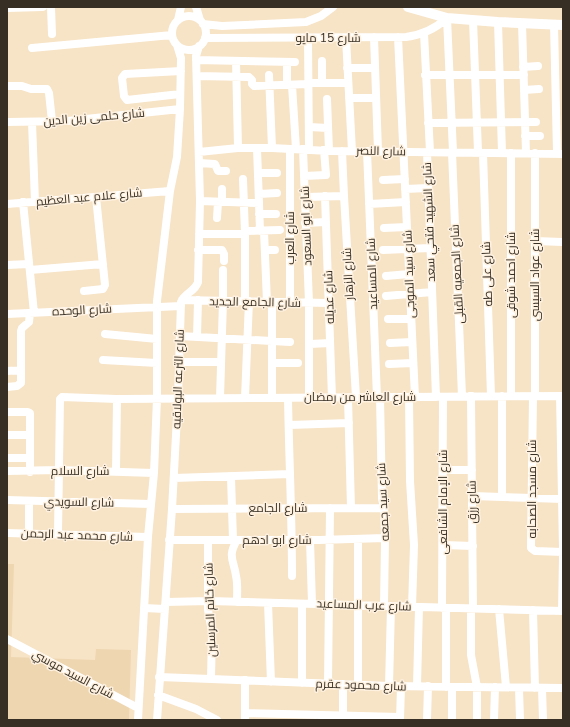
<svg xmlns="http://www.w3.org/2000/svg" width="570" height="727" font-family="'Nunito Sans',Cairo,sans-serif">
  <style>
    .built { fill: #eed6b1 }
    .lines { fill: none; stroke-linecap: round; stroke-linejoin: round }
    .minor { stroke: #fff; stroke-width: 8 }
    .major { stroke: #fff; stroke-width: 10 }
    .labels { text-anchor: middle; stroke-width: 3; stroke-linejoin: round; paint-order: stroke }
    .street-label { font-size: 12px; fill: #372f24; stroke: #fef1df }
  </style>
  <rect width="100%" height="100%" fill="#f7e3c5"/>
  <!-- built -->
  <path class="built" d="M7,564h7l-3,93 84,3 1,-11 35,1 -2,70h-122z"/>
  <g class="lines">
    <!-- minor -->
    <path class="minor" d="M51,7l1,27
      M196,7l4,13
      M7,8l36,-1
      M172 33a17 17 0 1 1 34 0a17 17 0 1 1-34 0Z
      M447,18l6,134
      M178,20l3,-13
      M473,20l5,132
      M498,22l4,131
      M522,23l4,130
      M203,24l19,2 84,-4 15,-6 12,-9
      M554,24l3,129
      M424,33l6,119
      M374,37l4,114
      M398,37l17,360
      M205,38l201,-1c16,-2 29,-8 41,-19
      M308,38l1,112
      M346,38l6,113
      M32,48l140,-13
      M196,60l99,2
      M236,61l2,87
      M523,67l15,-1
      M347,68h28
      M269,75l3,73
      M425,75h99
      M197,76l52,1 3,3v4l2,2 54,-2
      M308,83h40
      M322,83v-22
      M287,85v-23
      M292,85l4,64
      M7,86h15l9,3h16l2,4 3,28
      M524,90l15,-1
      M180,94l-53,6 -3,-4 -2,-18 3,-4 56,-3
      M349,98h27
      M327,99l2,52
      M7,122l60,-1 113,-12
      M32,122l3,80
      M428,123l108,-1
      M309,127l19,1
      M525,136h15
      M257,148l3,83
      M290,149v153
      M303,149l6,154v95
      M342,151l2,45 12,201
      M367,151l10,246
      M199,152l39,-4h34l57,3 234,3
      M427,152l9,245
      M452,152l10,244
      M483,153l8,243
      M535,153v243
      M199,163l16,1 3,7h8
      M258,173h19
      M304,176l22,-1 -2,-25
      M243,179l2,55v67
      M383,180l22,-1
      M222,189v13
      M405,189l23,-1
      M259,194l18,-1
      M325,196l7,202
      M305,197l39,-1
      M200,201l59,2
      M23,202l11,111
      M7,204l163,-13
      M369,204l37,-2
      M259,214h17
      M217,218l1,-16
      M305,223l21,-1
      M384,228l23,-1
      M245,231l35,-1
      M264,231l3,71
      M199,234h46
      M535,241l28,1
      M198,250h24l2,4v7
      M265,250h10
      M383,250l47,-2
      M7,265l22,-1
      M30,270l73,-6
      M386,276l23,-2
      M84,291l19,-2 2,-4 -9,-88
      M386,296l46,-4
      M182,300l147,3
      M7,314l174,-8
      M388,319h23
      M105,334l52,5
      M180,336l110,6
      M197,337l1,-37
      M390,343l22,-1
      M310,344l20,-1
      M103,360l54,3
      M179,362h42
      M272,363h26
      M389,364l24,-1
      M7,371l14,-1
      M7,387l10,-1 4,-3v-52l1,-3 7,-6 1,-9
      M471,396l2,213
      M502,396v101
      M511,396v-243
      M533,396l-2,152 4,3 28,1
      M560,396l3,153
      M380,397l2,102 2,9 1,30 -1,68
      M409,397l1,84 4,64 -2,62
      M220,398l3,-97v-31
      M245,398l4,-97
      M272,398v-96
      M288,398c1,59 4,118 4,178
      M348,398l3,110
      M7,412h21l2,1v59
      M289,425l60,-2
      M7,435h23
      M7,458h23
      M443,470h29
      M7,471l52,-1 95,3
      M116,471l1,-72
      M231,477l2,63
      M174,478l116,-4
      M472,496l91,3
      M7,500l144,4
      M29,501v32
      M172,509l212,-1
      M7,533l141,4
      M58,534l2,-135 2,-2 55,2 446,-3
      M358,539v146
      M169,540h150l66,-2
      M208,540v70l4,22 -1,47
      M310,540l2,64
      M443,545l30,1
      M166,602l43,-1 354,10
      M237,602c0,-9 1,-18 -1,-26 -2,-16 -9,-19 1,-36
      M268,603l3,79
      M144,608l21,1
      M442,608l1,-211
      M446,608v79
      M471,608v47l6,32v33
      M499,609l7,78
      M533,610l2,78
      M562,611l1,-55
      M7,639l131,69
      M159,677l230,9 174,2
      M245,680v40
      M302,683v-79
      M328,684l2,-176
      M389,686l2,-80
      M417,686l2,-79
      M519,688l1,32
      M542,688l1,32
      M158,695l38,14 21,11
      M245,713l155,4
      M343,719v-35
      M138,720l10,-183 6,-64 3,-75v-97l13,-110 7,-34 3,-48 1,-51 -4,-13
      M157,720l15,-211 6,-111 3,-96c3,-9 14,-10 17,-20l2,-81 -4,-145 3,-10
      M400,720l1,-34
      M427,720l1,-34
      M452,720v-33
      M494,720l1,-33"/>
    <!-- major -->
    <path class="major" d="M408,7l39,11 51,4 65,3"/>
  </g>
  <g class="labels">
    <!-- street labels -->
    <g class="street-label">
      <text x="328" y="42">شارع 15 مايو</text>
      <text transform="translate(94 117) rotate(-5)" y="4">شارع حلمى زين الدين</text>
      <text transform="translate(381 151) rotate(1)" y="4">شارع النصر</text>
      <text transform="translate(89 197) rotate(-5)" y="4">شارع علام عبد العظيم</text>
      <text transform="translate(429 222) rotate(-92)" y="4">شارع الشهيد فتحي سعد</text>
      <text transform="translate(306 226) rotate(-92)" y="4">شارع ابو السعود</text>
      <text transform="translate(290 238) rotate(-90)" y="4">شارع العرب</text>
      <text transform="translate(348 274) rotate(-93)" y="4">شارع الزهار</text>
      <text transform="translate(372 274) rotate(-92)" y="4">شارع المساعيد</text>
      <text transform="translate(409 274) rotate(-92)" y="4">شارع سيد الموجى</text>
      <text transform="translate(457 274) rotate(-93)" y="4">شارع الجمعيه القبلى</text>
      <text transform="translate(487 274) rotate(-92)" y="4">شارع على طه</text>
      <text transform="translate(511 275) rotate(-90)" y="4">شارع احمد شوقى</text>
      <text transform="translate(535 275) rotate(-90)" y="4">شارع عواد السيسى</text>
      <text transform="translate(329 297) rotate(-92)" y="4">شارع عديله</text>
      <text transform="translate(255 302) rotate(1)" y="4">شارع الجامع الجديد</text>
      <text transform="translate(82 310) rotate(-3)" y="4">شارع الوحده</text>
      <text transform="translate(178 379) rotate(-88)" y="4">شارع الترعه البولاقيه</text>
      <text x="360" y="401">شارع العاشر من رمضان</text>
      <text x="80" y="475">شارع السلام</text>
      <text transform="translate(532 489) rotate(-90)" y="4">شارع مسجد الصحابه</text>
      <text transform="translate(79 502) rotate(1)" y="4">شارع السويدي</text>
      <text transform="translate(383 502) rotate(-93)" y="4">شارع سيد جمعه</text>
      <text transform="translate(443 502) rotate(-90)" y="4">شارع الإمام الشافعى</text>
      <text transform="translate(472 502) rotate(-91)" y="4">شارع رزق</text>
      <text x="278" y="512">شارع الجامع</text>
      <text transform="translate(77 535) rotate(2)" y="4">شارع محمد عبد الرحمن</text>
      <text x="277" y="544">شارع ابو ادهم</text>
      <text transform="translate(364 605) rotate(2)" y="4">شارع عرب المساعيد</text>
      <text transform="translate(210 610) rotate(-92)" y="4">شارع خاتم المرسلين</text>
      <text transform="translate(73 674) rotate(28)" y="4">شارع السيد موسي</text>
      <text transform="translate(361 685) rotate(2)" y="4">شارع محمود عقرم</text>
    </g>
  </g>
  <!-- border -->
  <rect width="570" height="727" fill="none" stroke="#372f24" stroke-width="16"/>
</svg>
